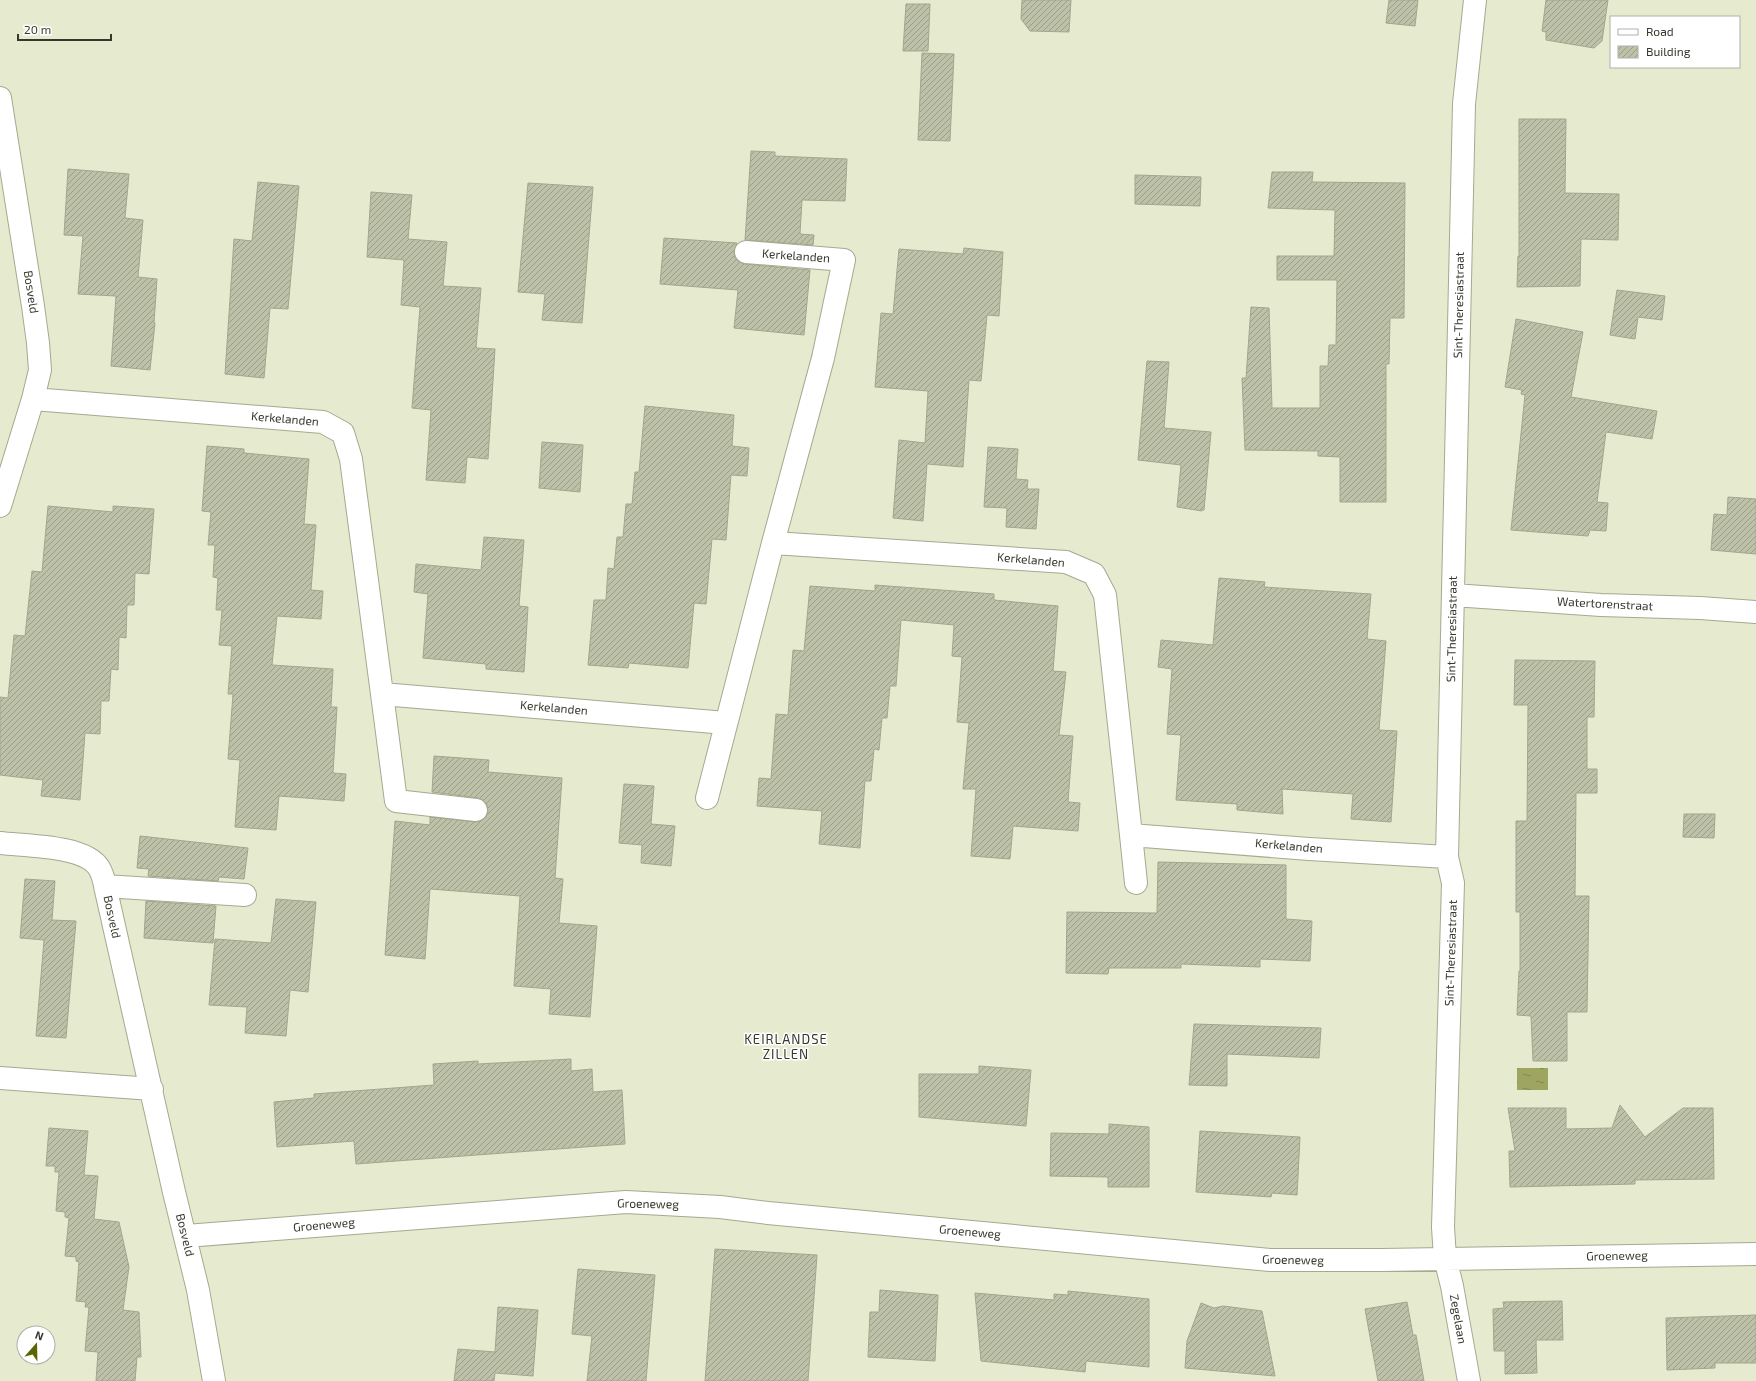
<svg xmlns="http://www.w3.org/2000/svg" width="1756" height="1381" font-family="'Exo 2',sans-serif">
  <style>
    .water { fill: url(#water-ripples) }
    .building { fill: url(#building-hatch); stroke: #a2a68c }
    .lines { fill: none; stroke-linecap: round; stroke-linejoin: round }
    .street-casing { stroke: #a5a990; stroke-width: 24 }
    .street { stroke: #fff; stroke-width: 22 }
    .labels { text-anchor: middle; stroke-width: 3; stroke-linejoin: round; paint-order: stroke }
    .street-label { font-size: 12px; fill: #36382d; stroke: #fff }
    .neighbourhood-label { font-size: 13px; letter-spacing: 1px; fill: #36382d; stroke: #fff }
  </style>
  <defs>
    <pattern id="water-ripples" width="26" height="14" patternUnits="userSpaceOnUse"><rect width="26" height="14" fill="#9da561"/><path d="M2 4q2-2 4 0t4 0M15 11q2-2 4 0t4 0" fill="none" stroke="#818750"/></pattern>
    <pattern id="building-hatch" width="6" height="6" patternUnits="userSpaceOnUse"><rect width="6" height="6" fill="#bdc1a7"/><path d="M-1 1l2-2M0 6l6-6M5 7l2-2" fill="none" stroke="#9a9e88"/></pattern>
  </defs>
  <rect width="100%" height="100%" fill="#e6eacf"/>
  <!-- water -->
  <path class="water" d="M1517,1068h31v22h-31z"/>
  <!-- building -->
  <path class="building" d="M1022,0h49l-2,32 -39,-1 -9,-12z
    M1389,0h29l-3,26 -29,-3z
    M1546,0h62l-6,41 -8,7 -48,-8v-8l-4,-1z
    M906,4h24l-2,47h-25z
    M922,53l32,1 -4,87 -32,-1z
    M1519,119h47l-1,74 54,1 -1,46 -37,-1 -1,47 -63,1 1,-31h1z
    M751,151l24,1v4l72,3 -2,42 -43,-1 -2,34 14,1 -1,10 -68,-5z
    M68,169l61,5 -4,44 18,2 -5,57 19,2 -3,44h1l-5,47 -39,-4 5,-70 -38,-2 5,-58 -19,-1z
    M1272,172h41l-1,10 93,1 -1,135h-14l-1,46h-3v138h-46v-45l-22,-1v-5l-73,-1 -3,-72h4l5,-71 18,1 3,100h48v-42h8l1,-21h7l1,-65h-60v-24h57l1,-46 -67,-2z
    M1135,175l66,2 -1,29 -65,-2z
    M258,182l41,4 -11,123 -18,-1 -6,70 -39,-4 9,-135 18,2z
    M528,183l65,4 -11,136 -40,-3 3,-26 -27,-2z
    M371,192l41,3 -4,44 39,3 -4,44 38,2 -5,60 19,1 -7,110 -21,-2 -2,26 -39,-3 5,-70 -19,-2 8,-101 -19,-2 3,-45 -37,-3z
    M664,238l73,5 -3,8 1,7 4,4 6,2 65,6 -6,65 -70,-7 4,-38 -78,-6z
    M964,248l39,4 -4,64 -12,-1 -6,66 -12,-1 -6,87 -36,-3 -4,57 -30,-3 6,-78 26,3 3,-52 -53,-4 6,-74 12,1 6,-65 64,5z
    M1617,290l48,6 -3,24 -24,-3 -3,22 -25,-4z
    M1516,319l67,13 -12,65 86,14 -5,28 -46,-7 -9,70 11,1 -2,28 -16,-1 -2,6 -77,-6 14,-135 -4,-1 1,-4 -17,-3z
    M1147,361l22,1 -5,66 47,4 -7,78h-2v1l-25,-4 4,-42 -43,-5z
    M645,406l89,9 -2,31 17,2 -2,28 -16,-1 -5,65 -14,-1 -6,65 -12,-1 -6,65 -59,-5 -1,5 -40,-3 6,-65h12l2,-32 6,1 3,-32h6l3,-33h6l3,-32h4z
    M542,442l41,3 -3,47 -41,-4z
    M207,446l37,3v4l65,6 -5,65 12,1 -5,65 12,1 -2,28 -44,-3 -5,49 61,4 -2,38h6l-4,66 13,1 -2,27 -65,-5 -3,34 -41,-3 5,-67 -12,-1 5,-65h-5l4,-48 -13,-1 3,-35h-6l2,-32 -5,-1 2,-32h-7l3,-33 -9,-1z
    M988,447l30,2 -2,30 12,1 -1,9h12l-3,40 -30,-2 1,-19 -23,-1z
    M1728,497l28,2v55l-45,-4 3,-36 13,1z
    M48,506l65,6v-6l41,3 -5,65 -14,-1 -1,32h-7l-1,33 -7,-1 -1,33 -7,-1 -2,32h-8l-1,33 -15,-1 -5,67 -39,-4 2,-16 -43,-5v-78l8,1 6,-63 11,1 7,-65 10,1z
    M484,537l40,3 -5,66 9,1 -4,65 -38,-3v-5l-63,-6 5,-64 -14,-2 2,-28 65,6z
    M1219,578l46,4 -1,5 107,7 -4,45 19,2 -7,89 18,1 -6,91 -40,-3 2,-25 -71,-5 1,25 -46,-4v-6l-61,-4 5,-65 -14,-1 5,-65 -14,-2 3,-27 52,5z
    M875,585l119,9v6l64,6 -5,65 13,1 -7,63 14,1 -5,66 12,1 -2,28 -65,-5 -3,33 -39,-3 5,-67h-13l6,-66 -12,-1 5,-65 -10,-1 2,-31 -53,-5 -5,66h-6l-3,32h-5l-3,32 -5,-1 -3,32h-6l-5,67 -41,-4 3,-33 -65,-5 2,-28 12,1 5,-65 12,1 5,-65 11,1 6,-65 65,5z
    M1515,660l80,1 -1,56h-7v52h10v24h-21l-1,103h14l-2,116h-20v49h-34l-2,-45 -14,-1 2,-44h1v-59h-4v-91h11l1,-116h-14z
    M434,756l55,4 -1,12 74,6 -7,100 8,1 -4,44 38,3 -7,91 -41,-3 2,-25 -37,-3 6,-90 -90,-7 -5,70 -40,-4 10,-134 35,4v-8l45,5 6,-1 5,-4 2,-5 -1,-7 -4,-5 -5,-2 -46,-6z
    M624,784l30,2 -3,38 24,2 -4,40 -30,-3 1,-18 -23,-2z
    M1684,814h31l-1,24 -31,-1z
    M140,836l108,12 -4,31 -25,-2 -1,4 -70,-5 1,-7 -12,-1z
    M1158,862l128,3v54l26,2 -2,40 -50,-2v8l-79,-3v4h-72l-1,6 -42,-1 1,-61 90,1z
    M25,879l30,2 -3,39 24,1 -10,117 -30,-2 8,-96 -24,-2z
    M276,899l40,3 -8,90 -18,-2 -4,46 -41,-3 2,-26 -38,-2 6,-66 56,4z
    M146,901l70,5 -3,37 -69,-5z
    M1194,1024l127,4 -2,30 -92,-4v32l-38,-1z
    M571,1059v12l21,-2 1,23 29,-2 3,54 -269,20 -2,-23 -77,6 -3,-45 40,-4v-4l120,-9 -1,-21 45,-3v3z
    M979,1066l52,4 -5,56 -107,-9v-43h60z
    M1620,1105l25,32 38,-29h30l1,71 -79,1v4l-125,3 -1,-36h6l-7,-43h58v21l46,-1z
    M1109,1124l40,3v60h-41v-10l-58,-1 1,-43 58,1z
    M49,1128l39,3 -4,44 14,1 -4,43 25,3 10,45 -6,43 16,2 2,45h-4l-2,24h-39l2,-29 -13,-1 4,-44h-4l1,-5 -10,-1 3,-39 -3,-1v-4l-11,-1 4,-38 -4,-1v-5l-9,-1 3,-39h-4v-6h-9z
    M1200,1131l100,6 -3,58 -25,-2 -1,4 -75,-5z
    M715,1249l102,6 -9,126h-103z
    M578,1269l77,6 -9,106h-59l5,-45 -20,-2z
    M880,1290l58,5 -3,66 -67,-4 2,-45h9z
    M1068,1291l81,8v68l-63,-6 -1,11 -104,-11 -6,-68 79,7v-6l14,1z
    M1562,1301l1,39h-27l1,33 -32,1v-23h-11l-1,-42 11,-1 -1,-6z
    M1407,1302l6,33h3l8,46h-46l-13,-72z
    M1201,1303l13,5 9,-2 39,5 13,65 -90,-8 2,-27z
    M498,1307l40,3 -5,66 -38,-3 -1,8h-40l4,-32 37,3z
    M1756,1315v48h-41v5l-48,2 -1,-52z"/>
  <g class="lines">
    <defs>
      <path id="street" d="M0,98l33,208 5,37 2,27 -7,29 -33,107
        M33,399l290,23 20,11 8,26 31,235 344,29
        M773,543l293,19 28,12 11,21 26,240 178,14 138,8
        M1453,595l148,10 99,3 56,4
        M382,694l14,107 80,9
        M707,798l66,-255 50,-185 21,-98 -98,-8
        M1131,835l5,48
        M0,843c24,3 85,2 99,25 3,5 5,12 6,18l69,306 24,98 16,91
        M105,886l140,9
        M0,1078l152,11
        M186,1236l440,-34 94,5 48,6 502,47h111l375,-6
        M1469,1381l-17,-95 -7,-28 -2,-31 10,-344 -6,-26 17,-753 11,-104"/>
    </defs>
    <!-- street casing -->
    <use href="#street" class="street-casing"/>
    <!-- street -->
    <use href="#street" class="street"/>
  </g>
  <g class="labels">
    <!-- street labels -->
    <g class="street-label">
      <text transform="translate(796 256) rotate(4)" y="4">Kerkelanden</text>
      <text transform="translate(31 292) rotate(81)" y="4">Bosveld</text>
      <text transform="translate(1459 305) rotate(-89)" y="4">Sint-Theresiastraat</text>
      <text transform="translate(285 419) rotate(5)" y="4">Kerkelanden</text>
      <text transform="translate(1031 560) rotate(5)" y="4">Kerkelanden</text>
      <text transform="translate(1605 604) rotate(3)" y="4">Watertorenstraat</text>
      <text transform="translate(1452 629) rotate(-89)" y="4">Sint-Theresiastraat</text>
      <text transform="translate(554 708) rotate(5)" y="4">Kerkelanden</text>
      <text transform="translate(1289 846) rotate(5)" y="4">Kerkelanden</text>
      <text transform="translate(112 917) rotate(78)" y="4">Bosveld</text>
      <text transform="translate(1451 953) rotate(-88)" y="4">Sint-Theresiastraat</text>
      <text transform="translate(648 1204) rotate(1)" y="4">Groeneweg</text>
      <text transform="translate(324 1225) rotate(-5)" y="4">Groeneweg</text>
      <text transform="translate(970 1232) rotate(5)" y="4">Groeneweg</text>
      <text transform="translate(185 1235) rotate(76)" y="4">Bosveld</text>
      <text transform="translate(1617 1256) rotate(-1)" y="4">Groeneweg</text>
      <text transform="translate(1293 1260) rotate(1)" y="4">Groeneweg</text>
      <text transform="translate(1458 1319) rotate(80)" y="4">Zegelaan</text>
    </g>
    <!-- neighbourhood labels -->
    <g class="neighbourhood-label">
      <text x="786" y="1044">KEIRLANDSE<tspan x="786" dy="15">ZILLEN</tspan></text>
    </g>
  </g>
  <!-- legend -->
  <rect x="1610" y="16" width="130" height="52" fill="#ffffff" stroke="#afafab"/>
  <rect x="1618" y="29" width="20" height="6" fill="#ffffff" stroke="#afafab"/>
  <text x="1646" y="36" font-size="12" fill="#36382d">Road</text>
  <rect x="1618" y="46" width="20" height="12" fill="url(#building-hatch)" stroke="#afafab"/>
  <text x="1646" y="56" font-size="12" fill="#36382d">Building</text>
  <!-- north arrow -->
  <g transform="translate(36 1345) rotate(20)"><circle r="19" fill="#ffffff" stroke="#afafab"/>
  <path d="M0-3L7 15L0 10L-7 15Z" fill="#5c6301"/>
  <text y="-6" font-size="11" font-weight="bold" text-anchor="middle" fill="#36382d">N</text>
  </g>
  <!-- scale -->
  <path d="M18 34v6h93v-6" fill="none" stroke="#36382d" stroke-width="2"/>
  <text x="24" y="34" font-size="12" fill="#36382d" stroke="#ffffff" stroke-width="3" paint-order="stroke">20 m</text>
</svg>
